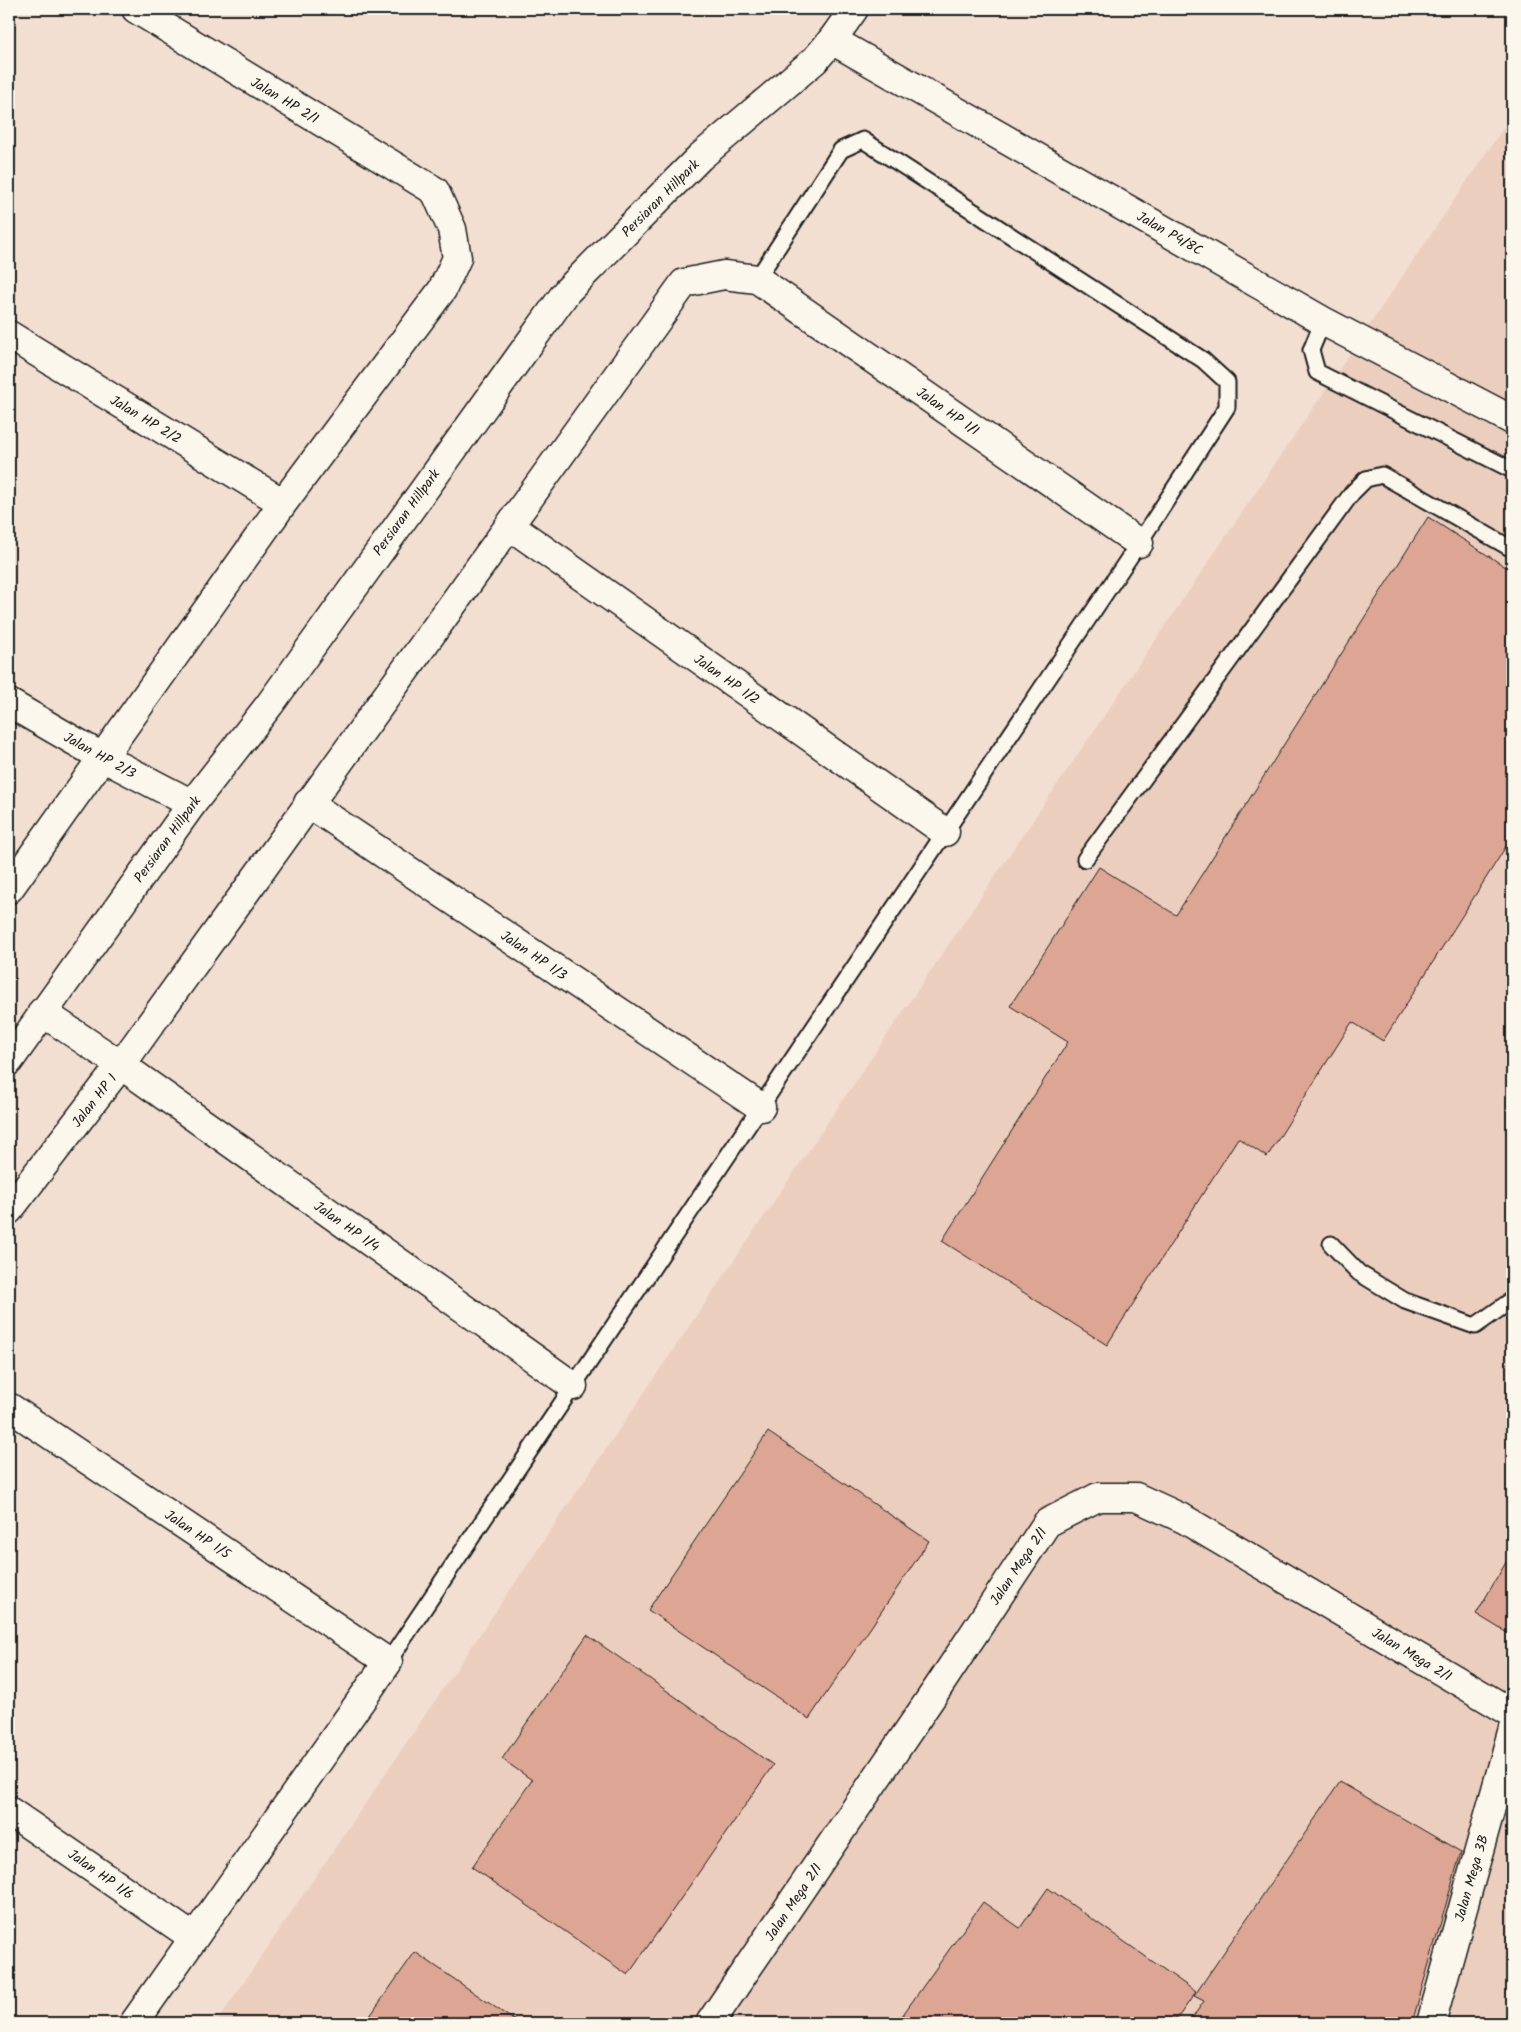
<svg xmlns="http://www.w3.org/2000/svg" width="1521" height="2032" font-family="Kalam,sans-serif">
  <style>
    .built { fill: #eccebf }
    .building { fill: #dda694; stroke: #1c1c1c }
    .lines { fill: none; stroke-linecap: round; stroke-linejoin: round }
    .lane-casing { stroke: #1c1c1c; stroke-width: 19 }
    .street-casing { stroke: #1c1c1c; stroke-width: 31 }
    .secondary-casing { stroke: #1c1c1c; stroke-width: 31 }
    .lane { stroke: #fbf7ec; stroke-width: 15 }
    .street { stroke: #fbf7ec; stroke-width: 28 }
    .secondary { stroke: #fbf7ec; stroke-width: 28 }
    .labels { text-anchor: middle; stroke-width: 4.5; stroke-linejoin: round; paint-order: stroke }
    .street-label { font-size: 14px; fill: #1c1c1c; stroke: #fbf7ec }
  </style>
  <rect width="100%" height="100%" fill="#f2dfd2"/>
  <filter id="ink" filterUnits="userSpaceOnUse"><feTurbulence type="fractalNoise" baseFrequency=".02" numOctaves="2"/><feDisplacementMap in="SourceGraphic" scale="10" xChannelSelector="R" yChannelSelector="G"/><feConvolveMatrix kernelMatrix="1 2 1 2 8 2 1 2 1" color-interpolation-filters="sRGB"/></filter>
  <g filter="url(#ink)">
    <!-- built -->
    <path class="built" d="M1512,115v1908h-1296z"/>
    <!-- building -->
    <path class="building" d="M1428,517l84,54v266l-129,204 -31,-19 -85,135 -29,-19 -131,207 -165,-104 126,-199 -58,-36 89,-139 77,48z
      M768,1432l161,109 -120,178 -161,-109z
      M1512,1552v84l-36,-22z
      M587,1635l186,130 -145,210 -156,-108 60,-87 -30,-21z
      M1340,1782l121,70 -49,171h-223l15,-22 -10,-5z
      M1048,1888l148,104 -22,31h-277l86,-121 37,26z
      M415,1952l103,71h-153z"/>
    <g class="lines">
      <defs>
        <path id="lane" d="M1323,321l-12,29 6,22 195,98
          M1085,859l267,-366 14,-14 16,-4 130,74
          M1331,1244l28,29 46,28 70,25 37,-26
          M388,1662l751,-1119 88,-136v-25l-24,-22 -340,-220 -22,10 -84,129"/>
        <path id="street" d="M832,40l491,281 189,99
          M9,335l274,168
          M510,526l435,306
          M9,703l93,54 90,47
          M308,803l453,304
          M9,889l274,-386 159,-213 15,-32 -5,-29 -17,-38 -299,-182
          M42,1012l79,53 452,321
          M9,1210l112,-145 563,-782 40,-8 33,4 382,264
          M9,1407l379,255 -254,361
          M9,1811l185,127
          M710,2023l229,-337 108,-163 51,-26h38l48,22 328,194
          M1431,2023l81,-291"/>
        <path id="secondary" d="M9,1061l183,-257 78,-100 297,-413 133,-134 115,-97 17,-20 22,-31"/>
      </defs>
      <!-- lane casing -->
      <use href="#lane" class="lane-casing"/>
      <!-- street casing -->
      <use href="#street" class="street-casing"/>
      <!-- secondary casing -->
      <use href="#secondary" class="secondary-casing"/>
      <!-- lane -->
      <use href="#lane" class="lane"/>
      <!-- street -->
      <use href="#street" class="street"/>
      <!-- secondary -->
      <use href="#secondary" class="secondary"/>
    </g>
  </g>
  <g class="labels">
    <!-- street labels -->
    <g class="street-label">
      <text transform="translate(285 100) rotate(31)" y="5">Jalan HP 2/1</text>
      <text transform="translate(660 198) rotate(-45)" y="5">Persiaran Hillpark</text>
      <text transform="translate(1170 233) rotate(30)" y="5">Jalan P4/8C</text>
      <text transform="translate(948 411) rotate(35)" y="5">Jalan HP 1/1</text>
      <text transform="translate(146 419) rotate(31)" y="5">Jalan HP 2/2</text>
      <text transform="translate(406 512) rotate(-54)" y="5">Persiaran Hillpark</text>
      <text transform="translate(727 679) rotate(35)" y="5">Jalan HP 1/2</text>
      <text transform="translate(100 755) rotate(29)" y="5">Jalan HP 2/3</text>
      <text transform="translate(167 839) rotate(-54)" y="5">Persiaran Hillpark</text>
      <text transform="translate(534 955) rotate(34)" y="5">Jalan HP 1/3</text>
      <text transform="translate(94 1100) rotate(-52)" y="5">Jalan HP 1</text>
      <text transform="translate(347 1226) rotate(35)" y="5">Jalan HP 1/4</text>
      <text transform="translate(198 1534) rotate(34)" y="5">Jalan HP 1/5</text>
      <text transform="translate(1018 1566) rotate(-56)" y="5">Jalan Mega 2/1</text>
      <text transform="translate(1412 1654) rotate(31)" y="5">Jalan Mega 2/1</text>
      <text transform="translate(101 1874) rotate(35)" y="5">Jalan HP 1/6</text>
      <text transform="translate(1471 1878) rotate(-74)" y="5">Jalan Mega 3B</text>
      <text transform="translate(793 1902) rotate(-56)" y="5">Jalan Mega 2/1</text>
    </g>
  </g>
  <!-- margin -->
  <rect width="1521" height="2032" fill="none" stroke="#fbf7ec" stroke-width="30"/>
  <rect x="15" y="15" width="1491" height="2002" fill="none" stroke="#1c1c1c" stroke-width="2" filter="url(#ink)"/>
</svg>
